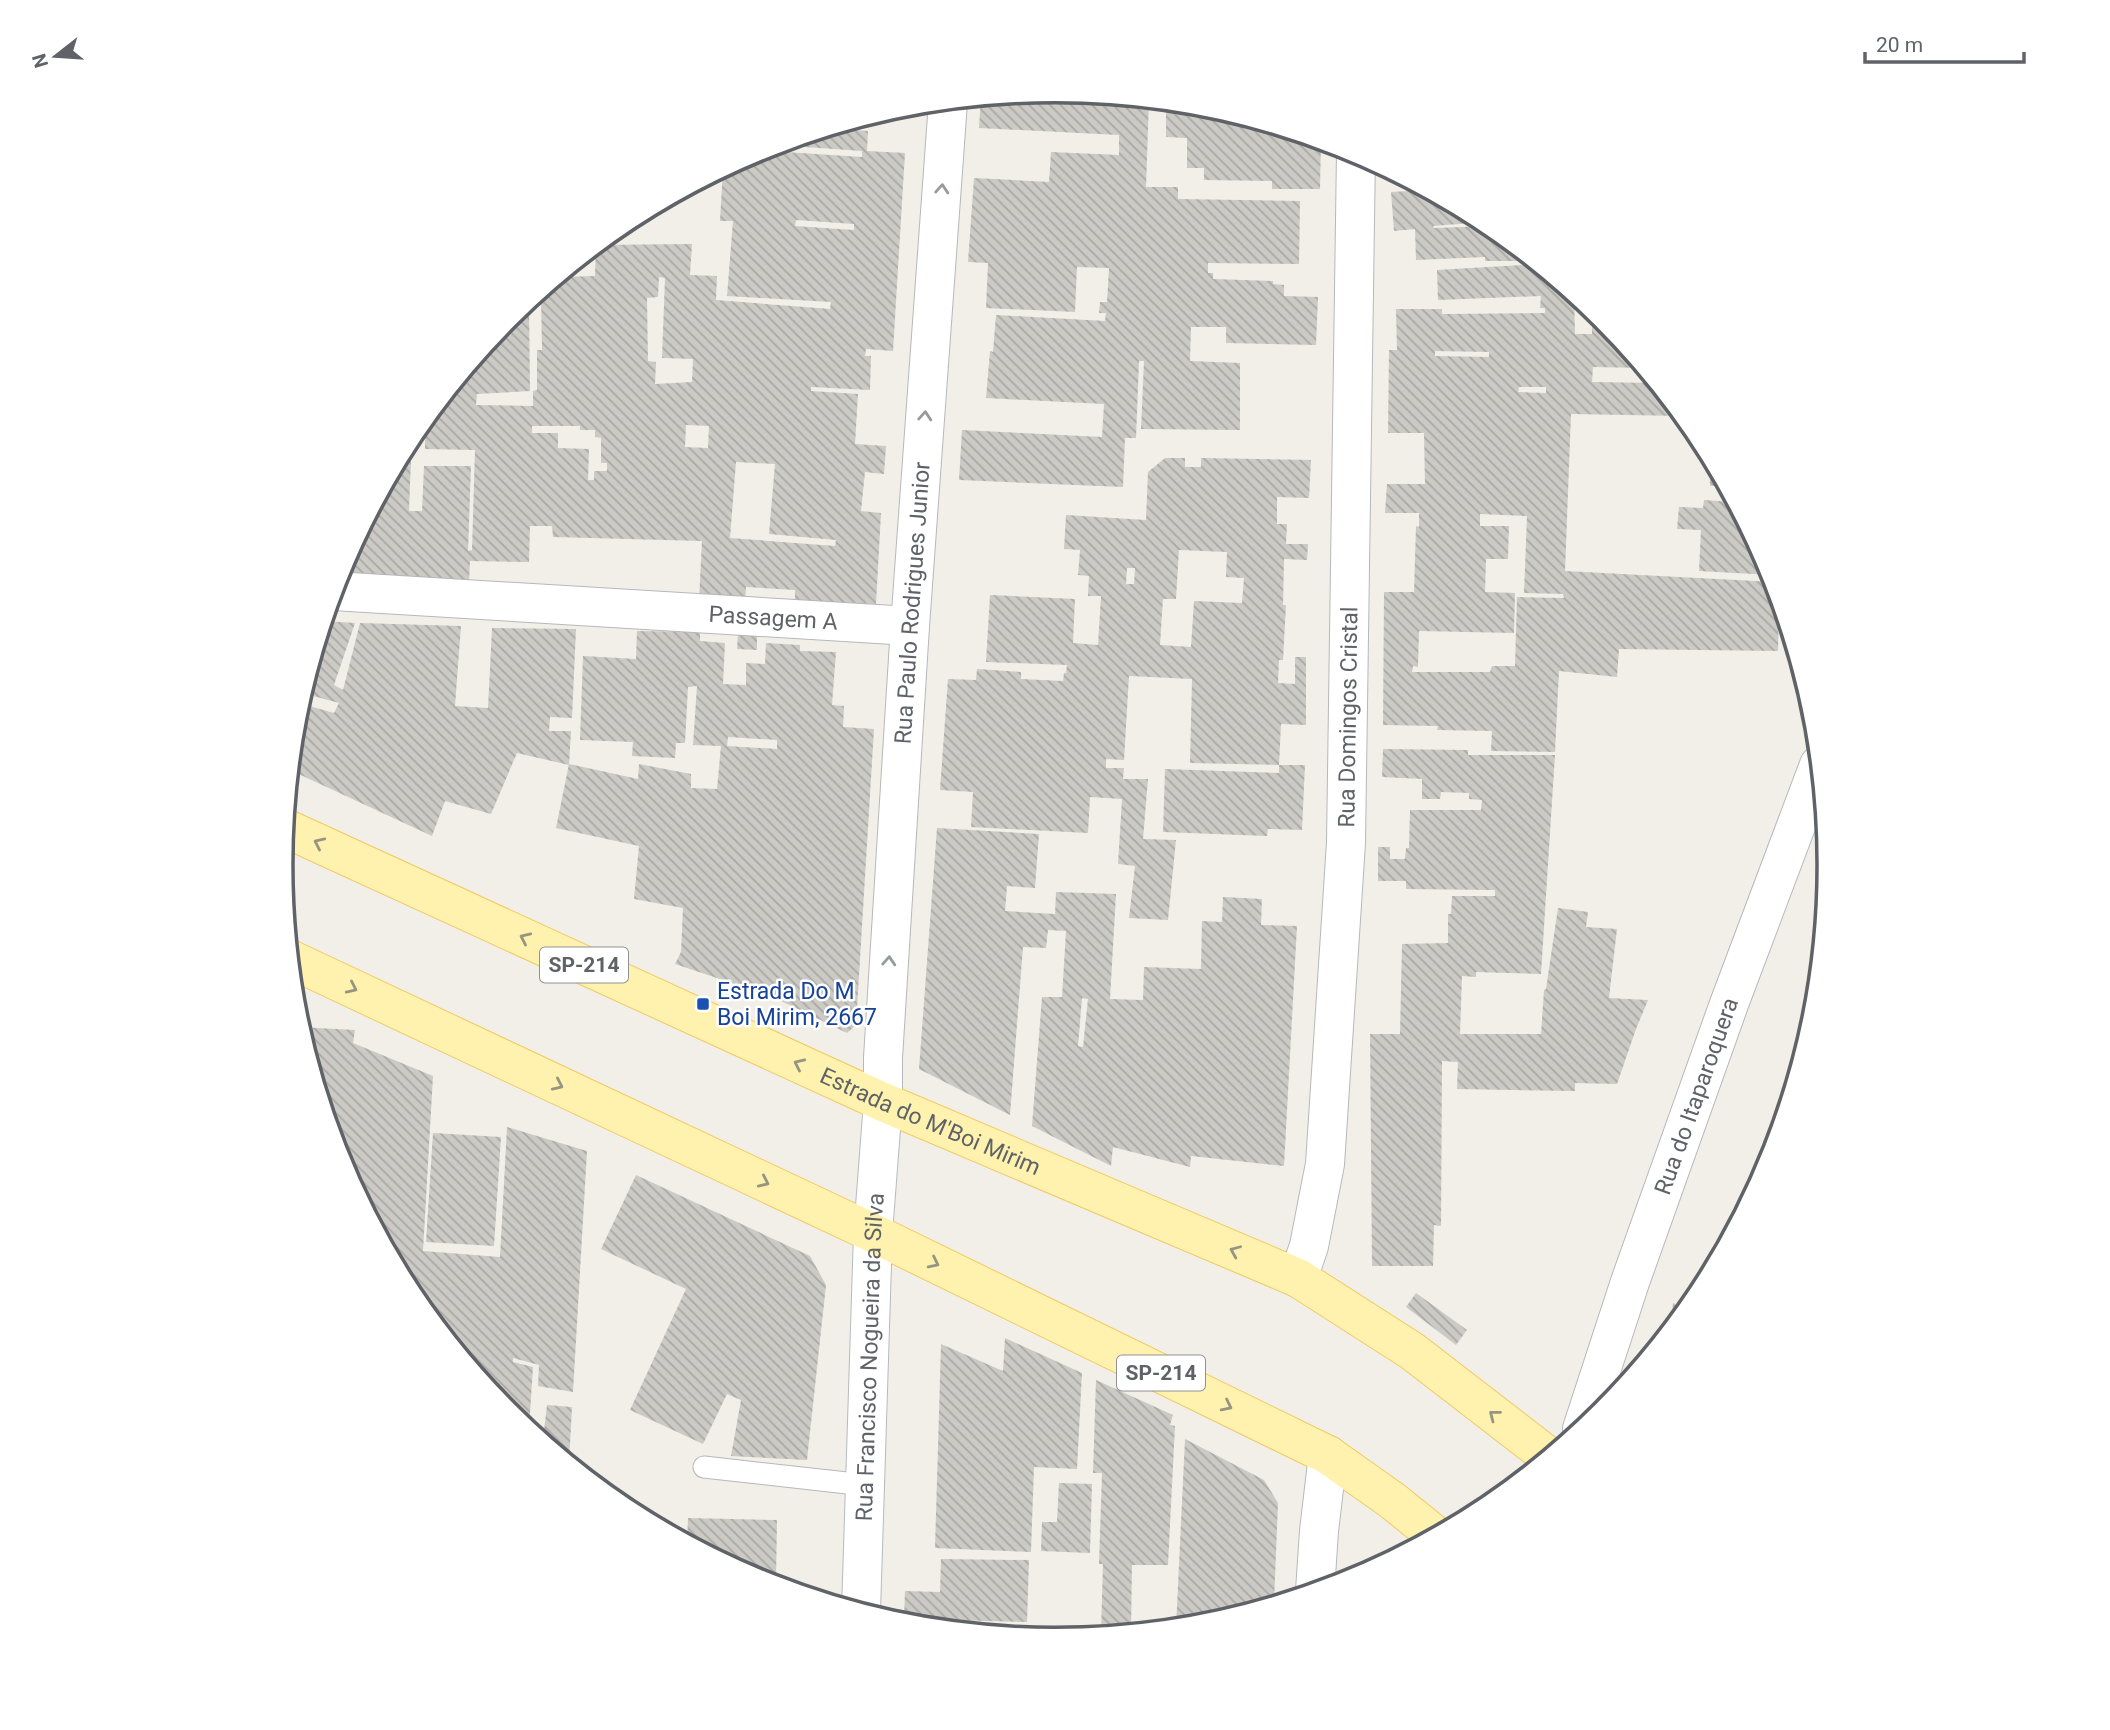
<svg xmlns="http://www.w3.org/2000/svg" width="2110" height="1730" font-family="Roboto,sans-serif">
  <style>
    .building { fill: url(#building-back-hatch); fill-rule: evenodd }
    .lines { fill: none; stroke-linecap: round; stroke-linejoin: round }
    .lane-casing { stroke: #b5b8bc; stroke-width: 23 }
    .street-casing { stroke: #b5b8bc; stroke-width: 40 }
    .secondary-casing { stroke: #b6babf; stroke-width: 40 }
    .primary-casing { stroke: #f2c960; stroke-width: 40 }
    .lane { stroke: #fff; stroke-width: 21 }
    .street { stroke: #fff; stroke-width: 38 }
    .secondary { stroke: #fff; stroke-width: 38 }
    .primary { stroke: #fff2af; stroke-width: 38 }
    .oneway { stroke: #979a9d }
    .oneway2 { stroke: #979581 }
    .transit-dot { fill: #1a4fb4; stroke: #fff; stroke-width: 2.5 }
    .labels { text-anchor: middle; stroke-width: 5; stroke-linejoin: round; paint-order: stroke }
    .shield { fill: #fff; stroke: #8f9295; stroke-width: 2 }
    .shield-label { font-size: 21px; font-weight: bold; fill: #5f6368 }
    .street-label { font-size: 23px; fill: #5f6368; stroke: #fff }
    .transit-label { font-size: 23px; fill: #164399; stroke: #fff; text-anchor: start }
    .rim { fill: none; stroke: #5f6368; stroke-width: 3.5 }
  </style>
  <defs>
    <pattern id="building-back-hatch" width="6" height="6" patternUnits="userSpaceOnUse" patternTransform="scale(1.75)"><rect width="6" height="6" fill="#cccac5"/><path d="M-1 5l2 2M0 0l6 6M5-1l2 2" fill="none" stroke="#a9a8a4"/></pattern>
  </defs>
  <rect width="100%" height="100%" fill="#f1efe8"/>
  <!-- building -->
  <path class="building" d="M1055,91l94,9 -3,87h32v12l122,2 -1,63 -91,-1v10h5v6l60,2v3l11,1v11l34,1 -2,48 -90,-2v-16h-35l-1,34 50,2v67l-99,-1 3,-68h-5l-3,77h-11l-2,49 -164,-7 3,-50 140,7 2,-33 -118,-6 4,-47 3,1 3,-37 109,6 1,-8h-7l1,-11h7l2,-34 -32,-1 -2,45 -89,-4 2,-45 -20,-1 6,-84 75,4 2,-30 68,3v-20l-140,-7 2,-30z
    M1188,107l24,1 109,33 -1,48h-48v-8l-68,-1v-12h-17v-30l-21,-1v-27h22z
    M830,128l38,3 -1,20 38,2 -12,198 -27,-2 -1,7h6l-1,34 -59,-3v4l47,3 -3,50 31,2 -2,28 -19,-2 -4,39 20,2 -5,91 -81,-2v-12l-49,-3 -1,14 -46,-1 3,-59 -149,-4 -1,-11h-22l-1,36 -59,-1 -1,20 -131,-5 2,-8 72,-134 -3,77h13l2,-45h47l-3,85 4,-1 3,-100 -50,-1v-25h-4l87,-107 52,-42v2l35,-1 1,-31 96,-1 -2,31 27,1 -1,24 114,9 1,-7 -104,-6 6,-75h-13l3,-52 36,-19 11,-4v5l92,6v-6l-86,-6zM796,220l58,4v6l-59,-4zM659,277l6,1 -3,80 31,1 -1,23 -37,2 1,-22 -8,-1 -1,-63 11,-1zM535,297h6l1,53h-5v40l-4,1v15l-57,-1 1,-11 53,-3 -1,-84h6zM686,425l23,1 -1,22 -23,-1zM532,426h48v4h15v7l6,1v25h6v8h-13v9h-6l1,-31 -31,-1v-15h-26zM736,462l39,2 -6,70 67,6 -1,6 -105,-8z
    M1425,190l60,32 -52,4 1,2 56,-2 43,35h-48v-4l-69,3 -1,-31 -21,2 -3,-39z
    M1537,264l37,31 1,39h17v-25l11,9 41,50 -51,-1 -1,15 64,1 27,33 -112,-2 -6,157 209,11 5,17 -1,52 -159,-2 -2,28 -58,-6 -4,81 -64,-1 1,-20 -55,-1 1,-4 -55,-1 1,-133h30l2,-66 3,1v-14h-34l2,-29h38l-1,-51h-36l1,-83h8l-1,-41h46v5l103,-1v-5h-5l1,-12 -103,4 -1,-30zM1435,351l54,1v5l-54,-1zM1519,387h27v6l-28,-1zM1480,514l47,2 -3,77 39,1 1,4 -47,-1 -2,69h-23l-2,6h-78l1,-6 5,1 1,-36 95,2 1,-40 -30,-1 1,-33h22l1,-33h-29z
    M1710,457l8,14 8,15h-16z
    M1165,458h20v9h16v-9l110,2 -2,38 -32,-1v27h10l-1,20h22v1l-1,15 -23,-1 -1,46h3l-3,55h-4l-1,23 17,1v-27h11v68l-25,-1 -2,41 -89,-2 2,-84 -63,-3 -5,84 -18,-1v9h18l-1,11h25l-5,60 33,1 -8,80 -39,-2 6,-52 -17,-2 4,-65 -32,-2 -2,36 -117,-6 2,-35 -33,-2 8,-111 28,1 1,-11 44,3v7l42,2 1,-8h2l1,-8 -81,-3 4,-67 85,4 -2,44 25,2 3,-49h-13l1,-20 -11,-1 2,-25 -16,-1 2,-34 80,5 2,-48zM1179,550l48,2 -1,25 18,1 -2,25 -48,-2 -3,46 -31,-2 3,-46h13zM1127,568h8l-1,16h-8z
    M1704,500l30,2 38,73 -73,-4 2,-41 -24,-1 2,-22 24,1z
    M324,621l31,2 -21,62 9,5 17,-67 101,3 -6,80 33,2 4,-80 84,1 -4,89 -22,-1 -1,14h22l-2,34 -52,-12 -26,61 -46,-13 -13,35 -142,-66 6,-56 3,-11 35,10 5,-10 -37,-10z
    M637,631l63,1v9l25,2 -2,41 23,1v-22l19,1 1,-21 34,2v6l36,1 -4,53 12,1 -1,21 31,2 -18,296 -9,8 -76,-37 -96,-32 6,-12 2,-44 -49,-9 5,-53 -83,-18 13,-64 69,15 1,-15 52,10v14l26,1 4,-43 -28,-1 4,-59 -9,1 -3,56h-9l-1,15 -43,-2 1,-14 -53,-2 3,-84 53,3zM728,737l49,3v9l-50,-3z
    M738,634l19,1v15l-20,-1z
    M1383,749l85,1v5h87l-14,219 -65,-2v5l-14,-1 -2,58h81l3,-44 2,-1 12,-81 30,4 -2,15 31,2 -8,69 39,2 -12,29 -19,55 -42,-1v8l-118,-2 1,-27 -16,-1 -1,165 -7,-1 -1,41h-61l-2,-232h30l2,-90 46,-1v-29h3l1,-18h43v-6l-89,-1v-8h-28v-34h12v12h15l1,-11h3l1,-38h71l1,-10 -13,-1v-6l-28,-1 -1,7h-18v-20l-40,-2z
    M1279,765h26l-3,65 -34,-1 -1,7 -104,-4 2,-63 114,4z
    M937,828l102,6 -4,54 -28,-2 -2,25 50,3 1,-22 60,2 -6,105 33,1 1,-33 57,2 1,-48 20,1 1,-25 39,2 -1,26 36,1 -13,240 -93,-10 -1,11 -77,-20 -2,19 -79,-40 10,-129h20l4,-66 -18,-1 -2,18 -23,-1 -13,168 -91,-46zM1082,998l6,1 -5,48 -5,-1z
    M299,1027l56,3 -2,13 80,33 -10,175 77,6 7,-130 80,24 -14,241 -35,-6 1,-21 -26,-7v4l20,5 -4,62 15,2 3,-26 25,2 -3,56 -62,-51 -96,-117 -71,-134z
    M433,1133l68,4 -7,109 -68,-4z
    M636,1175l174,81 16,29 -19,175 -76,-4 10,-56 -14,-6 -24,50 -73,-34 56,-121 -85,-40z
    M1416,1293l51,37 -11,15 -50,-38z
    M1673,1303l14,6 -16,20z
    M1005,1338l77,35 -5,96 -43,-2 -3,85 -96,-4 6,-204 62,27z
    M1096,1380l77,35 -3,10 5,1 -7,139h-36l-1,66 -45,5 1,-5h14l2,-67h-4l3,-91h-9z
    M1185,1439l79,41 14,23 -4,100 -68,21 -30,3z
    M1059,1483l33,1 -2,69 -49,-2 1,-29h15z
    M688,1518l89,2 -1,61 -18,-1 -71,-38z
    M941,1559l88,1 -2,62 -82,-2v-2l-41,-1 1,-26 35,1z"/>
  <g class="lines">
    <defs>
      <path id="lane" d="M704,1467l161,18"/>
      <g id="street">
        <path id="s1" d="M333,591l577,35"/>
        <path id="s2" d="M883,1102v-44l27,-432 38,-524"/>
        <path id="s3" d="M1298,1278l11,-32 16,-82 21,-321 10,-691"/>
        <path id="s4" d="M1582,1429l48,-147 99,-278 90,-239"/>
        <path d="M1315,1591l4,-60 9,-76"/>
      </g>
      <g id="secondary">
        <path id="s5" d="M861,1611l12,-378 10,-131"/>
      </g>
      <g id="primary">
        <path id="s6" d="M285,828l598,274 415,176 114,73 136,105"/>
        <path d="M290,959l583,274 455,222 65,46 42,34"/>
      </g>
    </defs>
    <!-- lane casing -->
    <use href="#lane" class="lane-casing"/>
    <!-- street casing -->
    <use href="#street" class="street-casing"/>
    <!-- secondary casing -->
    <use href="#secondary" class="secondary-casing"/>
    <!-- primary casing -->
    <use href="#primary" class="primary-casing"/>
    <!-- lane -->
    <use href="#lane" class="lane"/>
    <!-- street -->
    <use href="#street" class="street"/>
    <!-- secondary -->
    <use href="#secondary" class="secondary"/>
    <!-- primary -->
    <use href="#primary" class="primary"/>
  </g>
  <!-- one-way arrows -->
  <defs><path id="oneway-chevron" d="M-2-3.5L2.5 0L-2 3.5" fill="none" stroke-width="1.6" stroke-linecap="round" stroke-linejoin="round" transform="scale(1.75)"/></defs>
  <g class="oneway">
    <use href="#oneway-chevron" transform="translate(942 189) rotate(-86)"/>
    <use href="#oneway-chevron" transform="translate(925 416) rotate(-86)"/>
    <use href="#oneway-chevron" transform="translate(889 961) rotate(-86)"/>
  </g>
  <g class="oneway2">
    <use href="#oneway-chevron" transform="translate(319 843) rotate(-155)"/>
    <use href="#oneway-chevron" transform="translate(525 938) rotate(-155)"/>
    <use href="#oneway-chevron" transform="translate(352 988) rotate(25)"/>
    <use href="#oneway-chevron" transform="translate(799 1064) rotate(-155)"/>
    <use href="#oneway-chevron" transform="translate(558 1085) rotate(25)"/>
    <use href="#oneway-chevron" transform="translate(764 1182) rotate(25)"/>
    <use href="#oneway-chevron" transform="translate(1235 1251) rotate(-157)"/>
    <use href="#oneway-chevron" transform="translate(934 1263) rotate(26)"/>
    <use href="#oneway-chevron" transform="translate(1227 1406) rotate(26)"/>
    <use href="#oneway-chevron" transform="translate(1494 1415) rotate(-142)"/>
  </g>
  <!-- markers -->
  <rect class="transit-dot" x="696" y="997" width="14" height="14" rx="3.5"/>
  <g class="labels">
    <!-- shield labels -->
    <g class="shield">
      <rect x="540" y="947.5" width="88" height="35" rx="5"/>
      <rect x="1117" y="1355.5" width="88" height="35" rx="5"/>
    </g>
    <g class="shield-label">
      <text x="584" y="972">SP-214</text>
      <text x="1161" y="1380">SP-214</text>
    </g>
    <!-- street labels -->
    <g class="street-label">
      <text dy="8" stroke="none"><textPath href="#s2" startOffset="500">Rua Paulo Rodrigues Junior</textPath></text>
      <text dy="8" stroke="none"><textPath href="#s1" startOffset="441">Passagem A</textPath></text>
      <text dy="8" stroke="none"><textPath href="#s3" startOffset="565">Rua Domingos Cristal</textPath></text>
      <text dy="8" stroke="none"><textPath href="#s4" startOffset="352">Rua do Itaparoquera</textPath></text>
      <text dy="8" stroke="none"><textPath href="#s6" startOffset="709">Estrada do M'Boi Mirim</textPath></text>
      <text dy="8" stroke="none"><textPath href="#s5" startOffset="254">Rua Francisco Nogueira da Silva</textPath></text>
    </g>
    <!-- transit labels -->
    <g class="transit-label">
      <text x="717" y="999">Estrada Do M<tspan x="717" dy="26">Boi Mirim, 2667</tspan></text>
    </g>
  </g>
  <!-- crop -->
  <path d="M0 0H2110V1730H0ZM293 865a762 762 0 1 1 1524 0a762 762 0 1 1-1524 0Z" fill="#fff" fill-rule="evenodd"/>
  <path class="rim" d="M293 865a762 762 0 1 1 1524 0a762 762 0 1 1-1524 0Z"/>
  <!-- north arrow -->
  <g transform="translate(56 56) rotate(253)" stroke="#ffffff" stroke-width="5" paint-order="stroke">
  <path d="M0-5L12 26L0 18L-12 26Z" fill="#5f6368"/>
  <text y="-10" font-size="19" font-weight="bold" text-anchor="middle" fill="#5f6368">N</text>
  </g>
  <!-- scale -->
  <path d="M1865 52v10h159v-10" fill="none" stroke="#5f6368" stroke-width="3.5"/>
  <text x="1876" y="52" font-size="21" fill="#5f6368" stroke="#ffffff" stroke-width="5" paint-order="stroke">20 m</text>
</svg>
